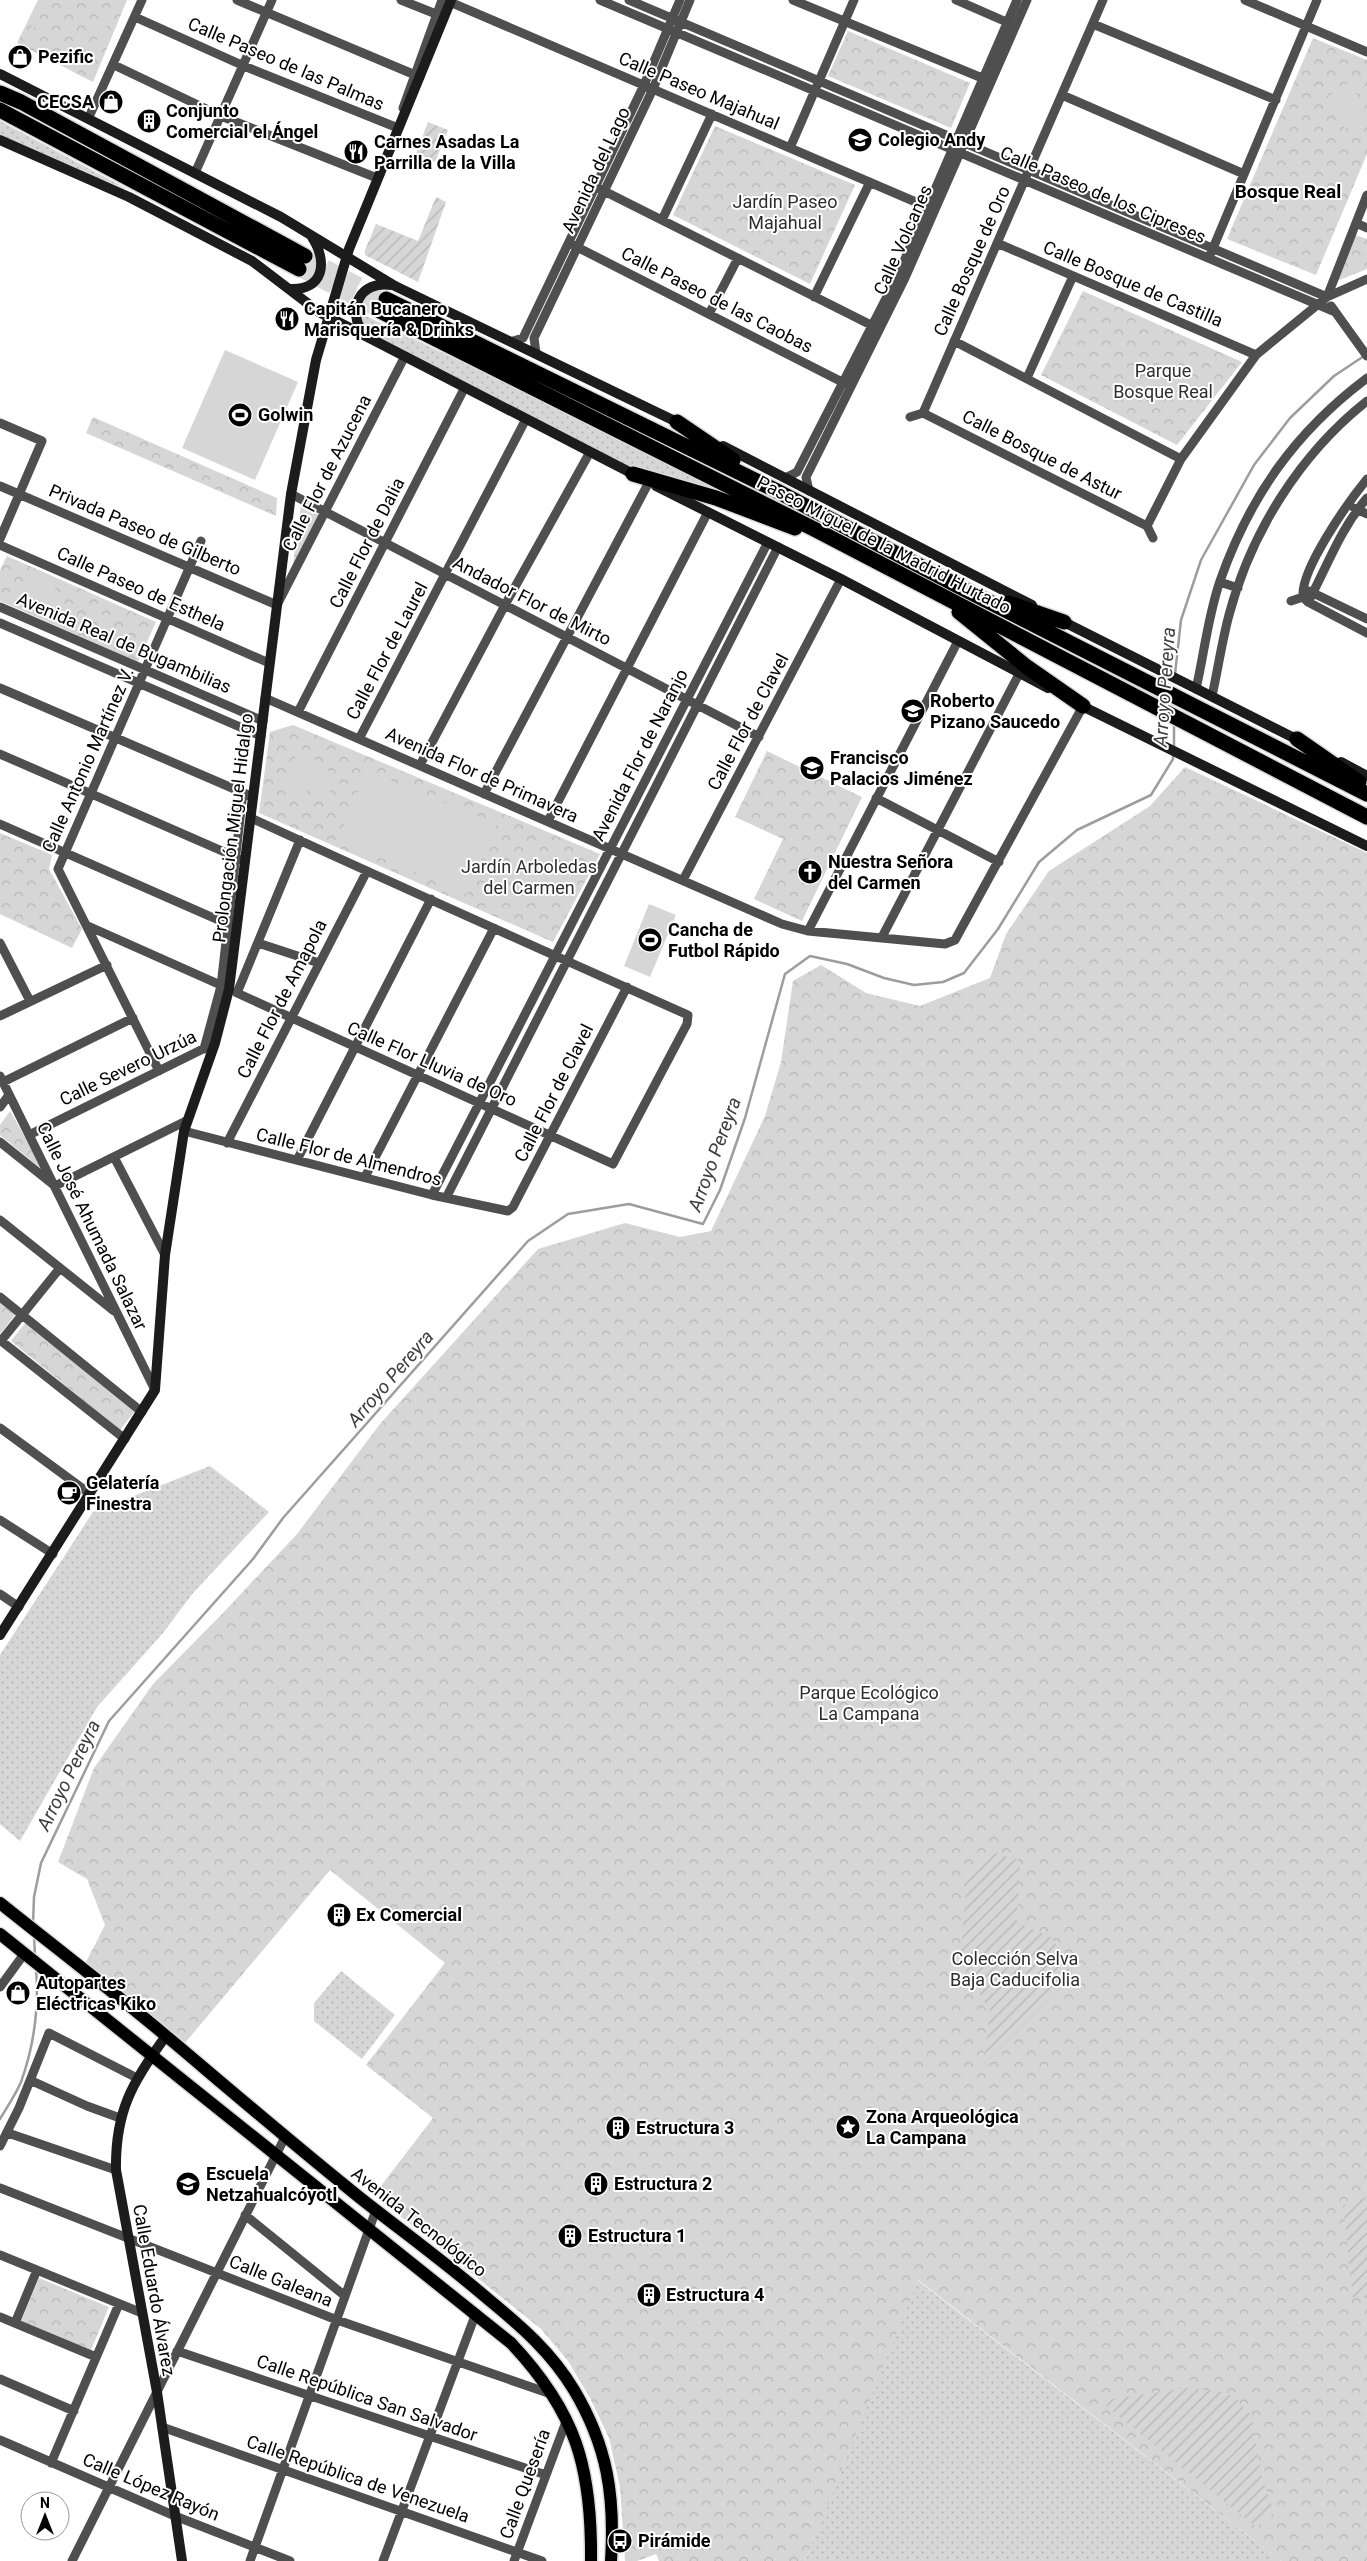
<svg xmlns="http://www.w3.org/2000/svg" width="1367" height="2561" font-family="Roboto,sans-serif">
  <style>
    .grass { fill: url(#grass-dots) }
    .park { fill: url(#park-crowns) }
    .garden { fill: url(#garden-furrows) }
    .pitch { fill: #d6d6d6 }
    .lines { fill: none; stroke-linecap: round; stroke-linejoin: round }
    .stream { stroke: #9d9d9d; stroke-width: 2.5 }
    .highway-tunnel { stroke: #d9d9d9; stroke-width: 15; stroke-dasharray: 15 8; stroke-linecap: butt }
    .primary-casing { stroke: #dbdbdb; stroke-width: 15 }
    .highway-casing { stroke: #dbdbdb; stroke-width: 18 }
    .street { stroke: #4f4f4f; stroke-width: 9 }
    .secondary { stroke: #1c1c1c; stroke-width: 10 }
    .primary { stroke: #000; stroke-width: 12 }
    .highway { stroke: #000; stroke-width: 15 }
    .labels { text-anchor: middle; stroke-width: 4; stroke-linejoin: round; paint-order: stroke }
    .poi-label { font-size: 18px; font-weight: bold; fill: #000; stroke: #fff; text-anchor: start }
    .street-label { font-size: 18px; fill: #000; stroke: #fff }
    .park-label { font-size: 18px; fill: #2d2d2d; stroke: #fff }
    .neighbourhood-label { font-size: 19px; font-weight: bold; fill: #000; stroke: #fff }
    .water-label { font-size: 19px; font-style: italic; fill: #3e3e3e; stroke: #fff }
  </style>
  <defs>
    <pattern id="grass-dots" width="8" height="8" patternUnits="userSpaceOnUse" patternTransform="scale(1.25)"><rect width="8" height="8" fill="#d6d6d6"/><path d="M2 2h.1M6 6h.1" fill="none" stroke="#b6b6b6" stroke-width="1.8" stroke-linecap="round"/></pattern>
    <pattern id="park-crowns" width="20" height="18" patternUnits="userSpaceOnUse" patternTransform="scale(1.25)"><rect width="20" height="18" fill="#d6d6d6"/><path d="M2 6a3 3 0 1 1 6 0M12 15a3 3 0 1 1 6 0" fill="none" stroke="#b6b6b6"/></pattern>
    <pattern id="garden-furrows" width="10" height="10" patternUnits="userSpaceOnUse" patternTransform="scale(1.25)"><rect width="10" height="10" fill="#d6d6d6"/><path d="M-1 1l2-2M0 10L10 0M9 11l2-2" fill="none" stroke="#b6b6b6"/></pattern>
  </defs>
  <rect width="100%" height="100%" fill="#fff"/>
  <!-- grass -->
  <path class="grass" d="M0,121l131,70 -85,-33 -46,-23z
    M362,314l253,122 140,73 -116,-37 -272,-140 -4,-6z
    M210,1466l59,46 -76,81 -30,40 -66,74 -77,134 -20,-17v-169l93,-143z
    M341,1971l54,44 -33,44 -48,-38v-18z
    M917,2280l364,281h-476z"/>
  <!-- park -->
  <path class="park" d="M38,0h89l-34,82 -76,-39z
    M848,31l122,52 -19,45 -123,-52z
    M1313,38l54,22v94l-51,121 -89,-36z
    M715,126l140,59 -45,99 -137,-69z
    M1355,235l12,4v30l-30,12z
    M1083,291l159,71 -65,83 -136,-70z
    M93,417l184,81 -1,18 -190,-83z
    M301,505l18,10 -27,57z
    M7,556l149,66 -18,40 -138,-61v-31z
    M293,725l307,129 -47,88 -294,-129 11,-81z
    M767,751l95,46 -60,124 -48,-22 29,-60 -48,-22z
    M1185,767l182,86v1708h-86l-363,-281 -113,281h-146l-3,-7 -19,7h-12l-5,-74 -11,-49 -19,-40 -22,-37 -27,-32 -167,-134 59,-77 -67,-53 79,-102 -115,-93 -145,173 -99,-81 19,-37 -18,-46 -29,-17 36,-94 59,-84 70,-71 74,-79 83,-110 158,-175 87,-26 55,14 31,-6 54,-115 16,-54 12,-81 28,-16 45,28 54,13 70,-28 16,-44 43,-63 101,-65z
    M0,833l52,22 -3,14 33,60 -10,19 -72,-34z
    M10,1111l35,61 -45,-37v-10z
    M0,1303l15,12 -15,19z
    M26,1322l109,89 -15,19 -109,-89z
    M39,2278l70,29 -18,43 -70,-29z"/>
  <!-- garden -->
  <path class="garden" d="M428,122l20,8 -13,32 -19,-8z
    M436,197l10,5 -28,80 -53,-27v-5l11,-26 42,17z
    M994,1852l26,9 -3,61 35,16 21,38 -89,89 6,-54 -30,-49 7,-84z
    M1367,2197v101h-14l-10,-92z
    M1185,2388l33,3 16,6 17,18 10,59 13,38 -18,15 -156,-126z"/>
  <!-- pitch -->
  <path class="pitch" d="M43,0h5l-20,41 57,27 29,-68h4l-31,70h-6l-56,-28z
    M1350,83l17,29v6l-22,11 -17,-33z
    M225,350l73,32 -43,98 -73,-32z
    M36,569l23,11 -16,38 -24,-11z
    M296,755l20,6 -11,38 -21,-7z
    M318,768l17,5 -8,27 -17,-5z
    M367,771l130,53 -30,70 -129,-54z
    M532,849l19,8 -15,32 -19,-8z
    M553,864l14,7 -11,23 -14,-6z
    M649,904l27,11 -26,62 -26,-11z"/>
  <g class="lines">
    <!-- stream -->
    <path class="stream" d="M1175,674l6,-54 20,-60 53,-95 36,-47 44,-42 30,-20
      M1174,749v-27
      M33,1923l1,-26 7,-34 68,-142 144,-162 30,-41 245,-277 40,-27 61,-10 74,20 17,-34 25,-72 40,-144 25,-18 37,8 37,14 30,7 29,-3 21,-9 34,-44 41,-67 38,-32 74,-35 22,-36v-5
      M34,1936l1,19
      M0,2119c7,-12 16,-25 21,-37 13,-36 18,-76 15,-114"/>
    <!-- highway-tunnel -->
    <path class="highway-tunnel" d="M305,256l81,43
      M299,269l81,42"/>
    <defs>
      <path id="primary" d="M0,1903c55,44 111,87 165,132 64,54 128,109 194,162 43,34 87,66 129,102 34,28 63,53 86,91 34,57 41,107 37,171
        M0,1934l511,409c65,69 81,124 80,218"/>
      <path id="highway" d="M0,93l21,9 284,154
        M0,110l299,159
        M386,299l389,191 183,96 409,208
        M380,311l434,218 553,288
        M677,422l56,38
        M633,474l83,24 79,30
        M1009,603l55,19
        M959,612l68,55 56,39
        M1297,739l62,43"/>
    </defs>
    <!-- primary casing -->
    <use href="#primary" class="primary-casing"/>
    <!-- highway casing -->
    <use href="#highway" class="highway-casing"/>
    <!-- street -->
    <path class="street" d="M237,0l183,77
      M401,0l35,14
      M600,0l733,311
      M629,0l698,297
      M793,0l194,80
      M956,0l55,24
      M1245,0l122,52
      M450,2l482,207
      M135,17l109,49 154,62
      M1093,24l183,76
      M114,65l107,51 156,62
      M1062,95l182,79
      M403,108l39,-108
      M89,117l53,-117
      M790,148l64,-148
      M195,173l77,-173
      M600,189l277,139
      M662,220l50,-106
      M1356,223l11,5
      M997,243l259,112
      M573,245l275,140
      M1211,253l106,-253
      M814,297l56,-115
      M1327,297l40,-102
      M1331,306l36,50
      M709,314l29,-56
      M513,341l10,-3 121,-253 36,-85
      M954,341l227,118
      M536,353l-2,-15 119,-249 37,-89
      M1027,378l46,-102
      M923,413l224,113
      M910,417l13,-4 180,-413
      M0,423l42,18 -42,98
      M785,478l12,-6 101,-197 119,-275
      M0,486l277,119 128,-249
      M809,491l-3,-14 99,-199 122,-278
      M291,494l468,243
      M1354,508l13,6
      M1147,526l34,-67 75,-104 71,-58 40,-18
      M1147,526l6,12
      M0,545l269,118
      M1220,582l18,6
      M1309,591l58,28
      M1303,597c-3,-27 46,-96 64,-118
      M1305,599l3,3 59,31
      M1291,601l12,-4
      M1308,602c19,-35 32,-73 59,-104
      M0,607l263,114
      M0,623l261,113
      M0,688l253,109
      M1196,689c8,-35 12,-73 24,-108 30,-85 75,-149 147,-203
      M1212,696c6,-27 10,-55 17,-81 22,-83 71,-161 138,-214
      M265,698l517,226 26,7 137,13 10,-4 128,-234
      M298,712l166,-323
      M359,739l167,-320
      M0,754l245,107
      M420,765l85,-160 85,-153
      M484,794l165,-312
      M876,798l123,64
      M251,818c145,67 291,132 437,197l-1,9 -74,140 -376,-171 63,-153
      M548,821l160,-309
      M0,824l232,102
      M683,880l158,-301
      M88,926l137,61
      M808,931l150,-290
      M882,937l137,-263
      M0,943l30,58
      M258,943l61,20
      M0,1016l107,-51
      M204,1049l17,-63 22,-194
      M159,1071l-101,-202 143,-328
      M0,1076l155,314
      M3,1082l130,-64
      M0,1107l9,-12
      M184,1131l248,64 76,16 5,-4 114,-220
      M29,1135l180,-89
      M0,1142l55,44 131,-65
      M227,1143l140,-272
      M114,1157l51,98
      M297,1160l134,-261
      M365,1177l129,-249
      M432,1195l336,-653
      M446,1198l332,-651
      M0,1220l114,91
      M0,1297l142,115
      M0,1340l125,99
      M1,1341l59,-73
      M0,1428l90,66
      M0,1520l53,34
      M0,1594l19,13
      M0,1987l24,-33
      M32,2081l55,25 33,12
      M8,2133l108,37
      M0,2146l19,-38 30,-75 88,45
      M0,2188l337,132 214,74
      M245,2215l100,81
      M0,2255l142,58
      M0,2317l96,40
      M15,2323l22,-53
      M177,2351l369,124
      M0,2379l74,32
      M162,2427l380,134
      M0,2440l175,76 115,45
      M51,2463l68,-159
      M72,2561l213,-424
      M250,2561l126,-351
      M383,2561l93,-248
      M514,2561l53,-142"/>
    <!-- secondary -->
    <path class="secondary" d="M0,74l281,143 114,69 286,138
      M0,140l129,57 123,64 67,51 318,164
      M289,289c35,2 39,-27 23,-52
      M364,335c-18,-25 -5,-55 28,-50
      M723,446l309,159
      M656,486l185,93 207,109
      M1060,620l242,122
      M1078,704l289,142
      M1341,762l26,14
      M0,1635l155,-245 10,-135 19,-124 31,-88 14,-54 62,-495 25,-134 33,-111 102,-249
      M166,2036c-34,46 -51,76 -50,134l41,222 25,169"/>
    <!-- primary -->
    <use href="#primary" class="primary"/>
    <!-- highway -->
    <use href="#highway" class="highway"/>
  </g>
  <!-- icons -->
  <defs>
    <symbol id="shop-disc" viewBox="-11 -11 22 22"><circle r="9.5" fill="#000" stroke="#fff"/><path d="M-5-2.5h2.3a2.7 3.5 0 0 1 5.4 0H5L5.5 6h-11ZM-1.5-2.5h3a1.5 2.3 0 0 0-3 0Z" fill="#fff"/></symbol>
    <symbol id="building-disc" viewBox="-11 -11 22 22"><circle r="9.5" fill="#000" stroke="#fff"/><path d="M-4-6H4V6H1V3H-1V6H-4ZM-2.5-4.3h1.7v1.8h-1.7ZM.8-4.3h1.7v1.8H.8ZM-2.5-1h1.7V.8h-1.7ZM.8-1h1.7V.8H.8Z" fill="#fff"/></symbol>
    <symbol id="school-disc" viewBox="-11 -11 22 22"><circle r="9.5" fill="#000" stroke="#fff"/><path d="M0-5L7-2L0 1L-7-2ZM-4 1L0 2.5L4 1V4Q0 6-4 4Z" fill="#fff"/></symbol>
    <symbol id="restaurant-disc" viewBox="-11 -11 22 22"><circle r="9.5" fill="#000" stroke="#fff"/><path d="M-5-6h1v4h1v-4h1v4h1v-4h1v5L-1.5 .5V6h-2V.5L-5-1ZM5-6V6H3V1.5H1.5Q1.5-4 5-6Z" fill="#fff"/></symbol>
    <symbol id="stadium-disc" viewBox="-11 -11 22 22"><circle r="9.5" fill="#000" stroke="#fff"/><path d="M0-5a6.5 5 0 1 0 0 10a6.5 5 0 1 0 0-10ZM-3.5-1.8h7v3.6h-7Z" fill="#fff"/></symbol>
    <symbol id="church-disc" viewBox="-11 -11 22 22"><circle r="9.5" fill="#000" stroke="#fff"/><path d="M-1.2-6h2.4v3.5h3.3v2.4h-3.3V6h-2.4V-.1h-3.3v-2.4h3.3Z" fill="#fff"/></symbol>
    <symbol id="cafe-disc" viewBox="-11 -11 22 22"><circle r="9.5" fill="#000" stroke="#fff"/><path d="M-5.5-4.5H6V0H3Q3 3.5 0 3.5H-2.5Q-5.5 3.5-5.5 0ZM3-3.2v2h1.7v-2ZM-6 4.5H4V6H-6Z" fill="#fff"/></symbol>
    <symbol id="sight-disc" viewBox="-11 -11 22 22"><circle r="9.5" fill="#000" stroke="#fff"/><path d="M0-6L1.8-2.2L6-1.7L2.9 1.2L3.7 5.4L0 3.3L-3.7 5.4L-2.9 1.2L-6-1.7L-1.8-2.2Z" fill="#fff"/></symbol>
    <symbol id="bus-disc" viewBox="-11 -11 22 22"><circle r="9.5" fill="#000" stroke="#fff"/><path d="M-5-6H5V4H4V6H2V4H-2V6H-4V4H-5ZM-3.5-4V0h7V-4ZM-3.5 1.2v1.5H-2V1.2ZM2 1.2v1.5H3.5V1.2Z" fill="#fff"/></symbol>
  </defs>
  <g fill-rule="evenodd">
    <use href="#shop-disc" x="6" y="43" width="28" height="28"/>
    <use href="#shop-disc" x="97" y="88" width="28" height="28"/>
    <use href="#building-disc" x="135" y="107" width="28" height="28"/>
    <use href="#school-disc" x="846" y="126" width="28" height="28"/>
    <use href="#restaurant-disc" x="342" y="138" width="28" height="28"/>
    <use href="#restaurant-disc" x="273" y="305" width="28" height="28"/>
    <use href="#stadium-disc" x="226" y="401" width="28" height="28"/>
    <use href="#school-disc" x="899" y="697" width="28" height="28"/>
    <use href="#school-disc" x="798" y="754" width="28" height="28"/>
    <use href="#church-disc" x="796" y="858" width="28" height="28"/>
    <use href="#stadium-disc" x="636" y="926" width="28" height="28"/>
    <use href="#cafe-disc" x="55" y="1479" width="28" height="28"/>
    <use href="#building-disc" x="325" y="1901" width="28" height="28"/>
    <use href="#shop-disc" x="4" y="1979" width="28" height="28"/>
    <use href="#sight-disc" x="834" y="2113" width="28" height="28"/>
    <use href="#building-disc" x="604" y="2114" width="28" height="28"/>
    <use href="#school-disc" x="174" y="2170" width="28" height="28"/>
    <use href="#building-disc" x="582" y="2170" width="28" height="28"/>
    <use href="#building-disc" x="556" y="2222" width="28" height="28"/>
    <use href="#building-disc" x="635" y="2281" width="28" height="28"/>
    <use href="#bus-disc" x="606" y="2527" width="28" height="28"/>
  </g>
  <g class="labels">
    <!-- poi labels -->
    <g class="poi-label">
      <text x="38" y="63">Pezific</text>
      <text x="94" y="108" text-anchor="end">CECSA</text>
      <text x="166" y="117">Conjunto<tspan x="166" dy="21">Comercial el Ángel</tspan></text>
      <text x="878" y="146">Colegio Andy</text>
      <text x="374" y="148">Carnes Asadas La<tspan x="374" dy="21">Parrilla de la Villa</tspan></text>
      <text x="304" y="315">Capitán Bucanero<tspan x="304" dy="21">Marisquería &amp; Drinks</tspan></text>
      <text x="258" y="421">Golwin</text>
      <text x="930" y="707">Roberto<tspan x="930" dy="21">Pizano Saucedo</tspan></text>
      <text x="830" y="764">Francisco<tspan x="830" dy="21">Palacios Jiménez</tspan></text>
      <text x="828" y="868">Nuestra Señora<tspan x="828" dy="21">del Carmen</tspan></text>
      <text x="668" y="936">Cancha de<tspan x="668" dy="21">Futbol Rápido</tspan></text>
      <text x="86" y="1489">Gelatería<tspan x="86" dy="21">Finestra</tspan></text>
      <text x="356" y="1921">Ex Comercial</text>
      <text x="36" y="1989">Autopartes<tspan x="36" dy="21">Eléctricas Kiko</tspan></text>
      <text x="866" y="2123">Zona Arqueológica<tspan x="866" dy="21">La Campana</tspan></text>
      <text x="636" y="2134">Estructura 3</text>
      <text x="206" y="2180">Escuela<tspan x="206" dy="21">Netzahualcóyotl</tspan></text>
      <text x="614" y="2190">Estructura 2</text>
      <text x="588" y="2242">Estructura 1</text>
      <text x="666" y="2301">Estructura 4</text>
      <text x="638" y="2547">Pirámide</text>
    </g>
    <!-- street labels -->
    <g class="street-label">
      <text transform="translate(286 64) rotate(23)" y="6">Calle Paseo de las Palmas</text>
      <text transform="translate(699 91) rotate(23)" y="6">Calle Paseo Majahual</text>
      <text transform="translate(596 170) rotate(-65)" y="6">Avenida del Lago</text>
      <text transform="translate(1103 195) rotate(23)" y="6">Calle Paseo de los Cipreses</text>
      <text transform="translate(903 240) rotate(-66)" y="6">Calle Volcanes</text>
      <text transform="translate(972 261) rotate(-66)" y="6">Calle Bosque de Oro</text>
      <text transform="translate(1133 284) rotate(23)" y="6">Calle Bosque de Castilla</text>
      <text transform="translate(717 300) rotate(27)" y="6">Calle Paseo de las Caobas</text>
      <text transform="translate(1042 455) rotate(27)" y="6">Calle Bosque de Astur</text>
      <text transform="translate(327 473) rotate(-63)" y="6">Calle Flor de Azucena</text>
      <text transform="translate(145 530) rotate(23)" y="6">Privada Paseo de Gilberto</text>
      <text transform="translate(367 543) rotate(-63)" y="6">Calle Flor de Dalia</text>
      <text transform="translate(884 545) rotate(27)" y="6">Paseo Miguel de la Madrid Hurtado</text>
      <text transform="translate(141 589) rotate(24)" y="6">Calle Paseo de Esthela</text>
      <text transform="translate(532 601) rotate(27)" y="6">Andador Flor de Mirto</text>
      <text transform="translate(124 643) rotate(23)" y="6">Avenida Real de Bugambilias</text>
      <text transform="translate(387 651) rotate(-62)" y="6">Calle Flor de Laurel</text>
      <text transform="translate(748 722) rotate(-62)" y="6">Calle Flor de Clavel</text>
      <text transform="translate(640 755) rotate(-63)" y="6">Avenida Flor de Naranjo</text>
      <text transform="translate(88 760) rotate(-66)" y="6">Calle Antonio Martínez V.</text>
      <text transform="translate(482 775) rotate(24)" y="6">Avenida Flor de Primavera</text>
      <text transform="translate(233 828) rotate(-83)" y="6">Prolongación Miguel Hidalgo</text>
      <text transform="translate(282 999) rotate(-63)" y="6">Calle Flor de Amapola</text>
      <text transform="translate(432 1064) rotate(24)" y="6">Calle Flor Lluvia de Oro</text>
      <text transform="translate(128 1068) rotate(-26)" y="6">Calle Severo Urzúa</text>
      <text transform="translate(554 1093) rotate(-63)" y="6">Calle Flor de Clavel</text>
      <text transform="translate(349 1157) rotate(14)" y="6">Calle Flor de Almendros</text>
      <text transform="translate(92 1226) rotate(64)" y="6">Calle José Ahumada Salazar</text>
      <text transform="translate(419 2222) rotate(38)" y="6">Avenida Tecnológico</text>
      <text transform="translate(281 2281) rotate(22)" y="6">Calle Galeana</text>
      <text transform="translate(154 2290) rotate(80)" y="6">Calle Eduardo Álvarez</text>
      <text transform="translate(367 2398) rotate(19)" y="6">Calle República San Salvador</text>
      <text transform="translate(358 2479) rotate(19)" y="6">Calle República de Venezuela</text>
      <text transform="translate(525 2484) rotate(-70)" y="6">Calle Quesería</text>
      <text transform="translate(151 2487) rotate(23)" y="6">Calle López Rayón</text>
    </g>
    <!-- park labels -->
    <g class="park-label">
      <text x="785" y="208">Jardín Paseo<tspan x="785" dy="21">Majahual</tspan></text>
      <text x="1163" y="377">Parque<tspan x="1163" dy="21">Bosque Real</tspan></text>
      <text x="529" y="873">Jardín Arboledas<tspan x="529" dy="21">del Carmen</tspan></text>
      <text x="869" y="1699">Parque Ecológico<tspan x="869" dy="21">La Campana</tspan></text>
      <text x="1015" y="1965">Colección Selva<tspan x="1015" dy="21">Baja Caducifolia</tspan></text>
    </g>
    <!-- neighbourhood labels -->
    <g class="neighbourhood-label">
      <text x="1288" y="198">Bosque Real</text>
    </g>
    <!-- water labels -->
    <g class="water-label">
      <text transform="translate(1164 687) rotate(-86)" y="7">Arroyo Pereyra</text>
      <text transform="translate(714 1154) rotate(-70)" y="7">Arroyo Pereyra</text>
      <text transform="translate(390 1378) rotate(-49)" y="7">Arroyo Pereyra</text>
      <text transform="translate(68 1775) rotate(-64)" y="7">Arroyo Pereyra</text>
    </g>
  </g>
  <!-- north arrow -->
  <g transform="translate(45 2516)"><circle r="24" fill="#ffffff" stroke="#999999"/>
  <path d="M0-4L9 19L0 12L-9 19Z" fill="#000000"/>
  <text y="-8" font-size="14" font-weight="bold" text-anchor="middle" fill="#000000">N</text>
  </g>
</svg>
